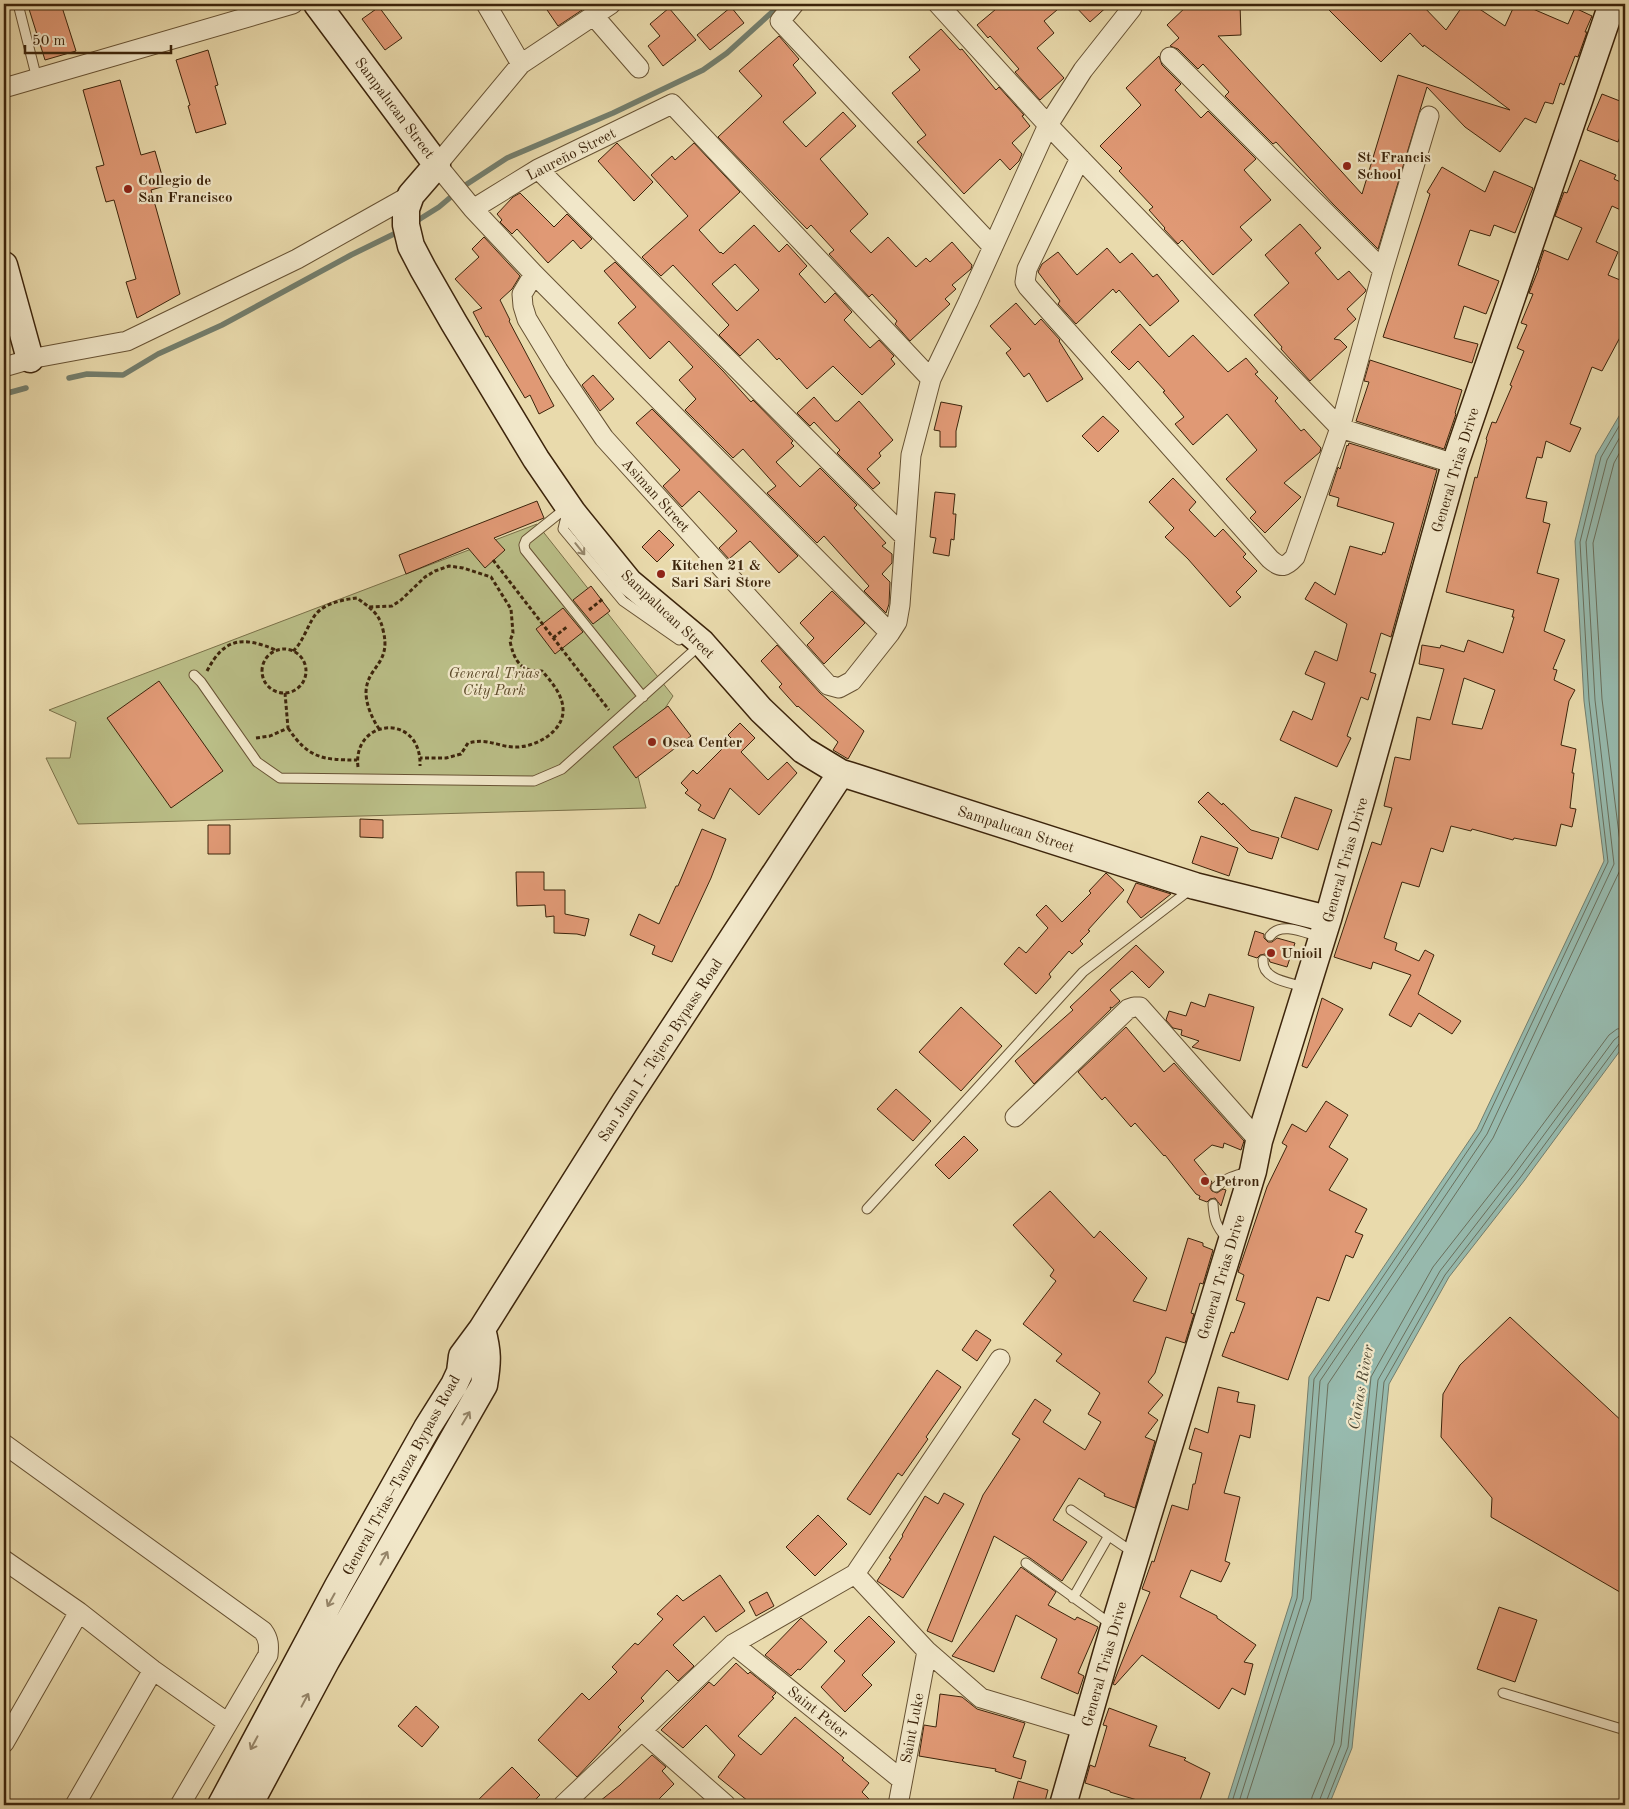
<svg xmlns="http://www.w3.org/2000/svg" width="1629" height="1809" font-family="'Old Standard TT',serif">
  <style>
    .green { fill: #babe87; stroke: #7b7149 }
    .water { fill: #97baae; stroke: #737e6d }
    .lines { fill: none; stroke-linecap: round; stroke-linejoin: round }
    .shore { stroke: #6a6f5c; stroke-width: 1 }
    .stream { stroke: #737e6d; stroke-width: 5.5 }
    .building { fill: #e09975; stroke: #3c240b; fill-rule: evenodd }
    .lane-casing { stroke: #675233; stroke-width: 11 }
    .street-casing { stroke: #675233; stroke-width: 21 }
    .secondary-casing { stroke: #3c240b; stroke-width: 29 }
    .path { stroke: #3c240b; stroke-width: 3; stroke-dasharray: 4 2.5; stroke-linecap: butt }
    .lane { stroke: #f1e7c9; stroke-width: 9 }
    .street { stroke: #f1e7c9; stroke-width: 19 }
    .secondary { stroke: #f1e7c9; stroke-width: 26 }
    .oneway { stroke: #96866a }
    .poi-dot { fill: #8f2418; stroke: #f1e7c9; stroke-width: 2 }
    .labels { text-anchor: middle; stroke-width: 4.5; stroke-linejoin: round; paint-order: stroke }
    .street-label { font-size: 15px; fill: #3c240b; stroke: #f1e7c9 }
    .poi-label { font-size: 15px; font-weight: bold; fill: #3c240b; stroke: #f1e7c9; text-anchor: start }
    .park-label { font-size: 15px; font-style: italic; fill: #5c4a2a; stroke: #f1e7c9 }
    .water-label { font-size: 16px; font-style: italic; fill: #534a34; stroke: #f1e7c9 }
  </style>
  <rect width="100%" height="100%" fill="#e9daac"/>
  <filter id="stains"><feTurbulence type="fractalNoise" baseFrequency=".004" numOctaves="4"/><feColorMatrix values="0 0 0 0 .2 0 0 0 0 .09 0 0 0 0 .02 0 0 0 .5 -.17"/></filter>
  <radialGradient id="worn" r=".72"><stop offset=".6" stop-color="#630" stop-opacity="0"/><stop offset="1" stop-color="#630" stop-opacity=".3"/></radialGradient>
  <!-- green -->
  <path class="green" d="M537,524l136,172 -40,61 13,51 -568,16 -32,-66h24l6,-36 -27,-12z"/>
  <!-- water -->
  <path class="water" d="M1625,406v638l-101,137 -75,96 -60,107 -37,364 -23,57h-103l66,-209 17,-219 168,-248 127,-268 -20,-160 -9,-160 21,-86z"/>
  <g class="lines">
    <!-- shore -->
    <path class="shore" d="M1231,1805l66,-207 17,-219 167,-248 127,-269 -19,-162 -9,-158 21,-85 24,-41
      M1238,1805l65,-206 17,-218 167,-247 127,-270 -19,-164 -9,-158 21,-82 18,-32
      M1245,1805l66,-206 17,-215 165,-246 129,-272v-8l-20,-159 -9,-156 21,-80 11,-20
      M1311,1805l1,-8 22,-54 37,-366 62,-110 76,-97 100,-135 8,-6 8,-1
      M1319,1805l1,-6 21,-54 37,-365 62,-109 75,-97 99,-134 5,-4 6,-1
      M1325,1805l23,-58 36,-365 61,-107 75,-97 99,-134 6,-2"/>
    <!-- stream -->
    <path class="stream" d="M464,186l43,-28 106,-45 90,-43 24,-17 54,-49
      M415,222l24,-15 13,-11
      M69,378l18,-4 36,1 35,-21 64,-29 129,-70 47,-23
      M4,394l22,-6"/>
  </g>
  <!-- building -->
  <path class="building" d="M46,4h15l15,47 -31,9 -16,-51z
    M543,4h48l-33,22z
    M1002,4h62l-20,17 10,12 -17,15 27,30 -24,22 -25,-28 4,-3 -29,-33 -2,2 -11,-13z
    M1073,4h37l-20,18z
    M1189,4h51l1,31 -23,1 144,158 36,-119 112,35 -86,-65 -1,2 -13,-14 -29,29 -58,-58h98l25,26 18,-26h8l33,22 10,-22h20l-2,5 35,15 7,-16 17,8 -7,16h2l-9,25 -3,-1 -11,29 -4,-2 -7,21 -8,-2 -9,21 -11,-5 -25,34 -35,-25 -38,-40 -49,162 -45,-45 -57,-62 -3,2 -48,-48 4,-4 -26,-28 -5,5 -20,-20 -8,-3 9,-8 -12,-13z
    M379,7l23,31 -17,12 -23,-31z
    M731,7l13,16 -34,27 -13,-15z
    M669,8l27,32 -33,26 -15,-20 12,-10 -10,-12z
    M941,29l19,21 2,-1 34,41 3,-3 25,28 -2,1 8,10 -18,17 10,11 -3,7 -9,9 -10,-11 -36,35 -47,-52 9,-7 -34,-42 28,-23 -11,-13z
    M779,36l20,23 -6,6 23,28 -33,29 23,25 37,-35 13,14 -36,33 48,55 -18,17 21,22 17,-16 28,30 10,-9 4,4 22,-20 20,23 -1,4 -19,16 4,4 -11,10 5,5 -40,37 -15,-17 2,-3 -25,-27 -3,3 -40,-43 5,-4 -23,-25 -4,4 -89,-92 44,-41 -23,-25z
    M208,50l10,35 -3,1 11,38 -30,9 -8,-27 2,-1 -14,-45z
    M1159,56l3,9 19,19 -6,6 26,28 7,-7 48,48 -12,11 27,30 -31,27 12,13 -39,35 -31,-35 -4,4 -14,-15 1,-1 -16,-18 4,-3 -34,-36 3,-3 -22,-22 41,-41 -15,-17z
    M120,80l21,75 14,-4 10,35 -14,4 29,104 -43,24 -11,-36 10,-3 -22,-79 -8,2 -10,-35 8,-2 -21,-75z
    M1602,94l23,9v21l-7,18 -31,-12z
    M617,143l36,39 -19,19 -36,-40z
    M694,143l46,49 -41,38 21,23 1,-1 2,2 31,-29 25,27 8,-8 20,22 -8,8 26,29 10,-10 17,19 -8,8 26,28 9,-8 15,16 -3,3 4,5 -33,31 -29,-29 -26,23 -28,-31 -2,2 -19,-21 -18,17 -21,-21 10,-10 -56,-60 -12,11 -19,-19 46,-41 -37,-41 21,-19 3,4zM735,264l24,26 -22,21 -25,-27z
    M1580,160l36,15 -2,4 11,5v28l-13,-6 -16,36 22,10 -10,23 17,7v46l-23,43 -10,-4 -22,57 11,4 -11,24 -24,-11 -4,17 -5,-1 -11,41 21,4 -4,20 7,2 -13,49 22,6 -15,52 21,9 -12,29 4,1 -3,10 21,10 -6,11 -8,44 15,4 -4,24h2l-4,35 6,1 -4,18 -11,-3 -5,22 -42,-8 -1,2 -41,-11 -1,2 -20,-5 -8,26 -12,-4 -12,39 -17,-5 -18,56 13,5 -2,7 24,11 6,-11 9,5 -16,39 43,27 -9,13 -33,-21 -8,14 -22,-12 22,-40 -38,-13 -2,7 -37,-12 38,-115 9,3 11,-37 -8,-2 11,-49 15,3 7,-43 13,3 14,-51 -25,-5 3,-19 18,3 1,-3 23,7 4,-12 35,13 11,-36h-2l2,-7 -68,-18 29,-115 2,1 10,-38 -1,-1 6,-17 4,1 16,-37 -2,-1 14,-34 -7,-3 10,-23 -6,-2 12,-29 -4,-1 10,-25h-1l6,-18 24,10 14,-32 -27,-12 9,-24 3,1zM1464,678l31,12 -13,39 -30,-5z
    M1442,167l43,25 9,-21 39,17 -18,45 -21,-8 -4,11 -20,-6 -12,35 41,16 -13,33 -22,-8 -10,32 24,6 -6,19 -89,-26 47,-143 -3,-2z
    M520,193l34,34 13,-13 25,25 -11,10 -8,-9 -25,23 -31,-34 -5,5 -12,-12 2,-2 -5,-6 16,-17z
    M1300,224l21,24 -6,5 23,27 11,-9 17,19 -1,2 -18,17 9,10 -22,20 6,1 7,7 -37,34 -29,-32 1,-2 -28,-32 35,-32 -24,-28z
    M484,237l36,39 -8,13 -12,11 10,20 -1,1 45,85 -15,8 -9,-19 -5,3 -37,-62 -2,1 -13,-25 9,-4 -27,-29 24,-22 -7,-8z
    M1107,248l13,15 12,-10 21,24 4,-3 22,27 -29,25 -31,-36 -3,3 -3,-4 -37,35 -18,-20 2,-3 -22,-29 4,-8 16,-12 19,23z
    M615,262l108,109 28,31 2,-2 40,41 -2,2 3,3 -18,16 24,25 20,-19 37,37 -3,3 32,35 -4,3 10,8v9l-10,11 8,8 -1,22 -3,9 -22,-22 5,-5 -45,-50 -7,7 -50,-50 9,-7 -33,-37 -10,9 -48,-48 11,-11 -17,-19 14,-13 -24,-26 -19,18 -32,-36 18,-16 -32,-36z
    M1016,303l19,22 6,-6 19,21 -1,1 24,38 -36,23 -18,-29 -5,4 -18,-24 5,-4 -21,-23z
    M1140,324l29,33 24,-22 35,37 18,-14 12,14 -3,2 23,24 -3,3 26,30 3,-2 17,19 -1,4 -36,31 17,14 -36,36 -15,-15 6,-6 -30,-33 31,-29 -30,-36 -34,31 -18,-21 9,-7 -21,-25 2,-1 -27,-30 -9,9 -18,-18z
    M1370,360l92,30 -7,23 1,1 -12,35 -88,-28 13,-39 -5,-1z
    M593,375l21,24 -14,12 -18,-26z
    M814,397l21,24h3l21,-20 34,39 -14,13 2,3 -14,13 13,14 -7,6 -36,-36 3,-3 -26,-28 -4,4 -13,-13z
    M941,402l21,4 -6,25v16h-16v-16l-6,-1z
    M652,409l146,147 -19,17 -29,-32 -21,18 -10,-11 18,-17 -38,-40 -17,16 -19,-21 17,-16 -44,-47z
    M1103,416l16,15 -21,21 -16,-16z
    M1349,443l88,27 -46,167 -10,-4 -11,39 6,2 -8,26 -7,-3 -14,39 4,2 -14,29 -57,-27 13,-29 19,9 13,-37 -20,-9 10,-23 22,10 10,-37 -42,-25 10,-17 20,13 15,-49 32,9 1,-3 2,1 9,-30 -57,-17 2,-8 -10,-3 9,-28 2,2 7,-24 1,1z
    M1173,478l23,24 -7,8 26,27 8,-8 23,25 -3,3 14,14 -21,21 5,5 -11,10 -42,-48 -23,-22 9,-9 -25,-26z
    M935,492l20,2 -2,20h3l-2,26 -3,-1 -2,17 -16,-3 3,-15 -6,-1z
    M537,501l7,17 -50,20 11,12 -20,18 -17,-20 -62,26 -7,-19z
    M659,530l15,15 -17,17 -15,-15z
    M591,586l19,25 -17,13 -20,-24z
    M832,591l33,32 -41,41 -17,-19 7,-7 -14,-15z
    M563,608l20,24 -28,22 -19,-25z
    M777,645l43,48 44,38 -16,28 -15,-9 5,-8 -40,-36 -1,1 -18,-20 3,-3 -21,-23z
    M159,681l64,90 -52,37 -64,-90z
    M668,706l23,30 -55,42 -23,-31z
    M740,723l15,15 -14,14 27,28 19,-18 10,11 -38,42 -29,-27 -16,31 -16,-9 3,-5 -16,-12 3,-3 -7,-7 12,-13 4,4 35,-35 -4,-4z
    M1208,792l14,13 1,-2 28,27 28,8 -7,21 -24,-7 -50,-50z
    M1295,797l37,13 -14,40 -37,-13z
    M360,819l23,1v18l-23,-1z
    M208,825h22v29h-22z
    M702,829l24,10 -15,39 -39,84 -20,-8 3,-8 -25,-11 9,-21 20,10 17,-38h2z
    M1201,836l37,12 -9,28 -37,-13z
    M516,872h28v18h21v24l24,5 -4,17 -8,-2 -23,-1v-17l-8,1 -1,-12 -28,1z
    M1106,873l18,17 -36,40 2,1 -10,10 3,3 -11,10 -3,-3 -7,8 -13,15 2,3 -15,17 -32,-30 15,-17 7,6 22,-25 -12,-13 10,-10 16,17 29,-29 -2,-2z
    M1136,883l35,11 -30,24 -14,-16z
    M1255,931l9,3v4l4,4h4l5,-4 18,5 -8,24 -17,-5 -2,-5 -3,-3 -5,1 -3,3 -9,-3z
    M1136,945l28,27 -15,16 -17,-17 -22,19 10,11 -8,7 -2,-1 1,2 -77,75 -19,-23 58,-51 -3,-3z
    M1209,994l45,13 -14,54 -48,-14 7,-6 -18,-6 1,-5 -9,-2 -7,-8 3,-9 17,5 5,-14 14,5z
    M1322,998l21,11 -36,59 -5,-2z
    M961,1007l41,39 -41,45 -42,-39z
    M1126,1027l38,45 10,-9 70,78 -3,9 -17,-7 -1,5 -11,-3 -18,15 18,22 -2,6 2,3 5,2 6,-4 3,1 -5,16 -6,-8 -5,1 -3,3 -8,-3 1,-3 -4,-2 -31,-39 -1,1 -29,-33 -4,4 -26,-30 -3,3 -24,-28z
    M896,1089l35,32 -18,20 -36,-32z
    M1326,1101l22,14 -19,32 19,12 -19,31 38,19 -12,23 8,3 -10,23 -7,-3 -17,46 -12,-4 -29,83 -66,-24 9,-24 3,1 11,-30 -9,-3 8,-25 -6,-3 29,-85 20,-41 -5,-3 10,-19 14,8z
    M964,1136l14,14 -29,29 -14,-14z
    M1050,1191l44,47 6,-7 47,47 -14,23 33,10 22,-73 15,5v3l10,4 -10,34 -3,-1 -9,30 3,1 -9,29 -19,-6 -11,36 -7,9 15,13 -15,18 10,7 -13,17 10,4 -20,67 -31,-12 1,-2 -26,-16 -26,42 34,22 -25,39 -32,-23 -36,-22 -42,106 -25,-11 56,-136 37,-56 -8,-5 23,-35 16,11 -8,12 42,28 16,-28 -13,-8 12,-21 -44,-32 6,-7 -39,-30 33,-43 -6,-5 4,-6 -41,-45z
    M1510,1317l115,107v171l-134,-78 1,-19 -51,-61 2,-43 17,-29z
    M976,1330l15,10 -14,21 -15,-11z
    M937,1370l24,17 -35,50 2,2 -26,37 -4,-3 -28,42 -23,-16z
    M1218,1387l21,5 -2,10 18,3 -5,33 -10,-3 -16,58 16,4 -15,64 5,2 -9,19 -30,-12 -11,27 37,19v2l39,27 -12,17 9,2 -8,31 -13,-7 -13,21 -77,-54 -27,30 -2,-1 37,-92 -8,-3 10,-28 2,1 18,-57 16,5 5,-26h2l7,-31 -13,-4 6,-21 13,5z
    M944,1493l20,11 -61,94 -26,-17 14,-22 -2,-1 14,-22 -1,-1 23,-39 13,8z
    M818,1515l29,29 -32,32 -29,-29z
    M1021,1567l35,25 -8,13 27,15 2,-3 21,10 -20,46 6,3 -6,18 -37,-16 16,-39 -41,-24 -22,57 -42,-16z
    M720,1575l25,36 -29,21 -12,-16 -31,29 21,21 -16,15 -11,-11 -26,28 3,3 -26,26 3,3 -44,47 -39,-37 44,-47 7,7 28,-28 -5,-5 23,-24 3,2 25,-26 -6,-5 20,-19 6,6z
    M767,1592l7,14 -18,10 -7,-14z
    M1499,1607l38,13 -22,62 -38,-13z
    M869,1616l26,26 -33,33 10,10 -27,27 -24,-25 24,-26 -11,-10z
    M801,1618l26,24 -27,28 -2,-1 -7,7 -26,-21z
    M736,1663l12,11 2,-2 26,21 -4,4 2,1 -36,38 23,19 34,-38 49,41 -2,2 27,23 -7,9 13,13h-122l-35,-28 17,-22 -29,-30 -23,23 -22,-18 48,-48 5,4z
    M940,1694l22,3 15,12 48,14 -12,34 13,4 -5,18 -26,-8 1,-2 -77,-13 5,-31 12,2z
    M416,1706l23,21 -17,20 -24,-21z
    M1109,1708l48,18 -8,20 37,12 -2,2 26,13 -10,27 -1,-1 -3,6h-42l-44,-13v-1l-25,-8 5,-18 5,2 12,-41 -4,-1z
    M652,1755l14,12 -4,4 12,13 -21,21h-58l25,-20z
    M512,1767l28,28 -10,10h-57z
    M1018,1781l30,9 -4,15h-24l-8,-2z"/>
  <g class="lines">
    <defs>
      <path id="lane" d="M18,4l19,75
        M566,508l-40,32 -2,5 1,5 118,147
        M567,512l-4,17 60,72 56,39
        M194,675l7,7 56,80 23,16 254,3 28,-12 138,-124
        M1270,936c11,-15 35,-3 50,1
        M1263,960c-1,20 26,22 41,27
        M1216,1187c9,-9 20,-12 32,-15
        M1213,1204c1,16 3,22 14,35
        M867,1209l216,-237 108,-83
        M1071,1510l63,43
        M1026,1563l86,62
        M1073,1598l35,-61
        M1503,1693l122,37"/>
      <path id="street" d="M486,4l35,60
        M611,4l-90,60 -84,101 36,44 61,65 356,359
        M794,4l-14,17 213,226
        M938,4l110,121 292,303 115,36
        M593,15l46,53
        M1170,57l213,213
        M4,88l289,-84
        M1080,158l-53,111 -2,13 3,5 242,272c11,10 16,8 25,-2l45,-129 43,-158 46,-154
        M538,169l367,368
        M473,209l65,-40 134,-65 259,275
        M534,274l-12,20 1,12 4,13 31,51 46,68 224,247 11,3 13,-7 38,-48 7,-11 3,-17 11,-150 20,-76 37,-77 80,-177 35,-55 49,-62 -4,-4
        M4,367l31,-9 92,-17 170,-82 114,-64
        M1015,1117l113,-108 6,-2h6l119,134
        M4,1444l259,187c6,8 6,15 5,24l-88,150
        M4,1560l75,52 74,58 75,53
        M855,1574l72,77 54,47 103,31
        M733,1644l169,136
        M642,1731l84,74
        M4,1743l75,-131
        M75,1805l78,-135
        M563,1805l170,-161 122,-70 145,-215
        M898,1805l29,-154"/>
      <path id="secondary" d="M317,4l120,161 -26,30 -5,14v16l5,21 12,23 31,54 82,136 37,54 56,69 73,61 59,67 42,40 38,23 10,3 344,110 133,33
        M4,265l26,94
        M221,1805l117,-219 89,-158 27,-43 6,-13 2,-16 20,-27 143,-227 216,-329
        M249,1805l77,-144 158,-276c4,-24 4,-33 -2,-56
        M1063,1805l51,-178 139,-456 6,-30 69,-222 127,-455 157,-460"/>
    </defs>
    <!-- lane casing -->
    <use href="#lane" class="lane-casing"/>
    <!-- street casing -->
    <use href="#street" class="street-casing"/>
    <!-- secondary casing -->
    <use href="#secondary" class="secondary-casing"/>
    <!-- path -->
    <path class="path" d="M493,560l116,150
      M369,607c8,7 12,13 14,23 9,34 -16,36 -17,62 0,13 6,26 13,37
      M589,610l15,-12
      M553,638l15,-12
      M262 671a22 22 0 1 1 44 0a22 22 0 1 1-44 0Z
      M293,651c9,-8 13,-21 19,-31 8,-16 28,-20 45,-22l12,9 23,-1 9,-6 24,-23 10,-6 14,-5 14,2 28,9 20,32 2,24 -3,8c4,19 10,31 32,30 9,10 20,23 21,37 2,24 -29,40 -49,39 -19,-1 -25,-9 -46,-4l-7,11 -15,4h-26
      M207,671c18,-35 37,-34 69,-21
      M288,728c20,30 34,32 69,32
      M256,738l14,-2 18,-8 -3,-35
      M358,767c-6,-49 64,-55 62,-1"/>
    <!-- lane -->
    <use href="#lane" class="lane"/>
    <!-- street -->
    <use href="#street" class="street"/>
    <!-- secondary -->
    <use href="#secondary" class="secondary"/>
  </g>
  <!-- one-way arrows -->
  <defs><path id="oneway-shaft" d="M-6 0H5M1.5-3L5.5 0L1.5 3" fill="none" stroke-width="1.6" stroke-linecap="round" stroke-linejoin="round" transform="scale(1.25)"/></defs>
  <g class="oneway">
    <use href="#oneway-shaft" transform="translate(580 549) rotate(51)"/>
    <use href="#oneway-shaft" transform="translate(466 1418) rotate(-59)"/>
    <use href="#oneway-shaft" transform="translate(384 1558) rotate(-61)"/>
    <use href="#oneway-shaft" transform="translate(331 1600) rotate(119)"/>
    <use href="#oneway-shaft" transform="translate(305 1700) rotate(-62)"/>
    <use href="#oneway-shaft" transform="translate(254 1743) rotate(118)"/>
  </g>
  <!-- markers -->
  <g class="poi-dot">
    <circle cx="1347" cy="166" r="5"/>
    <circle cx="128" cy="189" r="5"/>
    <circle cx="661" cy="574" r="5"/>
    <circle cx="652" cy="742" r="5"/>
    <circle cx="1271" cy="953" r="5"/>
    <circle cx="1205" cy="1181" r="5"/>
  </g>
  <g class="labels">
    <!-- street labels -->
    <g class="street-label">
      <text transform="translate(395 108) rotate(53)" y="5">Sampalucan Street</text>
      <text transform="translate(571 154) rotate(-27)" y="5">Laureño Street</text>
      <text transform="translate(1455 470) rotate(-73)" y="5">General Trias Drive</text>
      <text transform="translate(656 495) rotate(48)" y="5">Asiman Street</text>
      <text transform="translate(668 614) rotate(43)" y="5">Sampalucan Street</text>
      <text transform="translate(1016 829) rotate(18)" y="5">Sampalucan Street</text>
      <text transform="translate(1345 860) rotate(-74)" y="5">General Trias Drive</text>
      <text transform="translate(660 1050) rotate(-57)" y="5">San Juan I - Tejero Bypass Road</text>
      <text transform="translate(1221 1277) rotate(-73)" y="5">General Trias Drive</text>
      <text transform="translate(401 1475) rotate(-61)" y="5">General Trias–Tanza Bypass Road</text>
      <text transform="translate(1104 1664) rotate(-74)" y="5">General Trias Drive</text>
      <text transform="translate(818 1712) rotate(39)" y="5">Saint Peter</text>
      <text transform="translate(912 1728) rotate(-79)" y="5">Saint Luke</text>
    </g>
    <!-- poi labels -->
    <g class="poi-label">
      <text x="1357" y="162">St. Francis<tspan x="1357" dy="17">School</tspan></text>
      <text x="138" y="185">Collegio de<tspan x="138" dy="17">San Francisco</tspan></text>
      <text x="671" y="570">Kitchen 21 &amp;<tspan x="671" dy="17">Sari Sari Store</tspan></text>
      <text x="662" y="747">Osca Center</text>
      <text x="1281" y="958">Unioil</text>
      <text x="1215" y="1186">Petron</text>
    </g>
    <!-- park labels -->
    <g class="park-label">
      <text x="494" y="678">General Trias<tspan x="494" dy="17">City Park</tspan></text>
    </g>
    <!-- water labels -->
    <g class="water-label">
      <text transform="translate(1360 1387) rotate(-80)" y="6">Cañas River</text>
    </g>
  </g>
  <!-- margin -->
  <rect width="1629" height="1809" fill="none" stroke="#e9daac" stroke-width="20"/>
  <rect x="5" y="5" width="1619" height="1799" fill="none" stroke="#3c240b" stroke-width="2.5"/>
  <rect x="10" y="10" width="1609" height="1789" fill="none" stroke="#3c240b"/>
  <!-- scale -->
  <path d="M25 45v8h146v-8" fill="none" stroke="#3c240b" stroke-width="2.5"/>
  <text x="32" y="45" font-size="15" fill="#3c240b" stroke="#f1e7c9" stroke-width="4" paint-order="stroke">50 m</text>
  <rect width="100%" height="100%" filter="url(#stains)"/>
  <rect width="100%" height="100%" fill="url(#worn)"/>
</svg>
